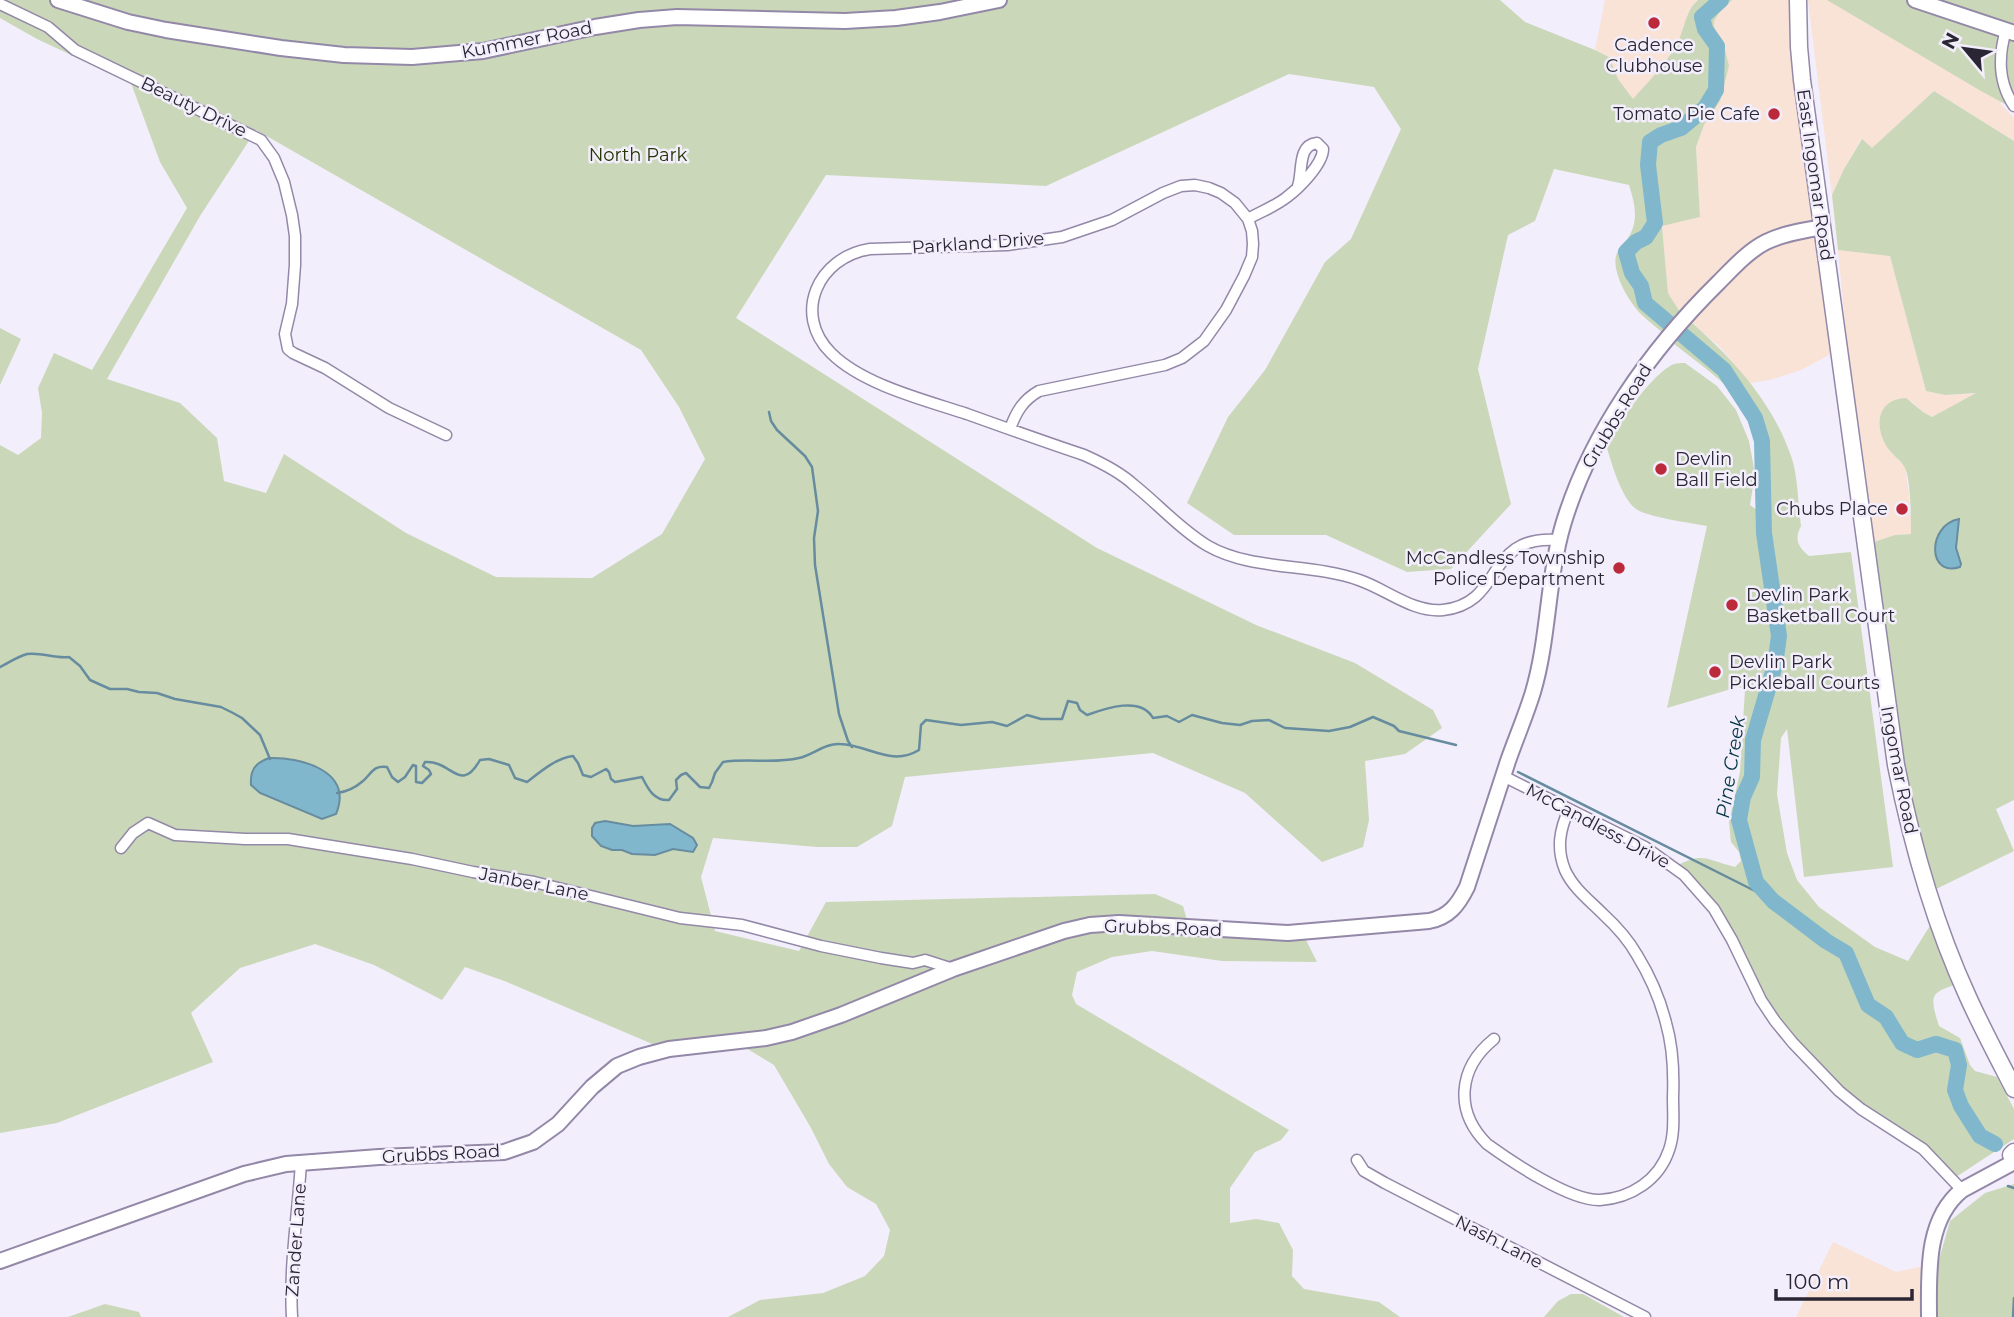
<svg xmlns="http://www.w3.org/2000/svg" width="2014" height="1317" font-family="Montserrat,sans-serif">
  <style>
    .commercial { fill: #f9e2d6 }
    .green { fill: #cad8b9; fill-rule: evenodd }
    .water { fill: #81b7cd; stroke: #678c9f; stroke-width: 2 }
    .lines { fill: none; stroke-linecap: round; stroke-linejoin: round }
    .stream { stroke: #678c9f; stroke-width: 2.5 }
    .river { stroke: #81b7cd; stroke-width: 16 }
    .street-casing { stroke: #9388a7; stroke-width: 13 }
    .secondary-casing { stroke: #9388a7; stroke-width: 18 }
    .primary-casing { stroke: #9388a7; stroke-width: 19 }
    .street { stroke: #fff; stroke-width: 10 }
    .secondary { stroke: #fff; stroke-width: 14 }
    .primary { stroke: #fff; stroke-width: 16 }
    .poi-dot { fill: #ba2a3a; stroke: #f3eefc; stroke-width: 2.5 }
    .labels { text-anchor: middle; stroke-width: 5; stroke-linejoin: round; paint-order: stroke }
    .street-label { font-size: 18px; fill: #2b2633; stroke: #f3eefc }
    .poi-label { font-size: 18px; fill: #2b2633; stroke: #f3eefc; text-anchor: end }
    .park-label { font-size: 18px; fill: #253502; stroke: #f3eefc }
    .water-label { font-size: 19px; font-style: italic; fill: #023444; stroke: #f3eefc }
  </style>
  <rect width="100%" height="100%" fill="#f3eefc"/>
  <!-- commercial -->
  <path class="commercial" d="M1605,0h93l-5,5 -6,10 -2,12 -6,14 -17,27 -30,32 -14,-21 -9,-22 -14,-7z
    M1732,0h57l14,157 28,197 -30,16 -31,10 -20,3 -28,-34 -42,-37 -12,-19 -6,-68 38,-8 -4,-70 8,-22 16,-24 -3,-66 -3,-8v-6l5,-8z
    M1808,0h81l103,73 9,31 13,14v23l-80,-50 -62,57 -11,-9 -17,30 -12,26z
    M1838,250l52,5 36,136 19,4 33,-2 -46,24 -9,-5 -12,-11 -23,48 17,18 4,27 3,40 -17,1 -21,7 -13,-104 -8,-34z
    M1833,1242l63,30 42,-9 -2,54h-140z"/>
  <!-- green -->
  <path class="green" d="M0,0h1500l25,22 70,28 14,7 9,22 15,20c16,-18 32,-34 44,-55 8,-15 8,-33 21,-44h34l-13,13 -5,8v6l10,19 5,20 -9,35 -16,24 -8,22 4,70 -38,9 6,67 12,19 -17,21c-7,-6 -15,-12 -21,-18 -13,-12 -34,-48 -24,-64 2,-5 7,-8 10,-13 11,-17 7,-34 1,-53l-75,-16 -19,52 -27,14 -30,134 33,135 -60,65 -44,3 -81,-37h-92l-47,-32 41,-86 37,-47 60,-108 26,-23 50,-110 -27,-42 -85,-13 -243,112 -220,-11 -90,143 361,230 159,77 99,38 78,47 9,18 -37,26 -40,7 4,59 -6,27 -41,15 -77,-69 -92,-40 -248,24 -13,49 -35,21h-40l-104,-9 -12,39 14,54 84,20 27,-49 329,-8 28,12 6,21 113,5 15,30 -95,-1 -70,-10 -40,6 -35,15 -5,23 4,9 213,126 -8,10 -26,12 -25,36v35l26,-4 23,4 14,27 -1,26 12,13 75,13 21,15h-672l32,-17 63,-7 42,-17 19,-20 6,-26 -14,-26 -29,-17 -18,-23 -18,-36 -37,-63 -48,-29 -69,10 -150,-64 -42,-15 -23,33 -68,-35 -59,-21 -75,24 -49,45 22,49 -156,61 -57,10v-688l18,10 23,-17 1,-25 -4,-25 16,-35 38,17 95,-162 -27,-46 -29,-79 -94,-44 -37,-21zM256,130l385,220 38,57 26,52 -43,75 -70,44 -96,-1 -90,-44 -122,-79 -18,39 -42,-12 -7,-43 -37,-35 -73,-24 93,-163z
    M1827,0h187v109l-33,-18z
    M1934,91l80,50v659l-18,9 18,42 -86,42 -37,-154 11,1 -28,-198 21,-7 16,-1c0,-15 0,-53 -6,-66 -4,-8 -14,-14 -18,-21 -13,-21 -10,-48 19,-49l17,14 9,5 44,-24 -31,2 -19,-4 -36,-135 -52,-6 -6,-55 12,-26 18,-30 10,9z
    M1691,322c42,37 81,79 100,134 7,19 7,48 10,70 -7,13 -3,21 8,30l42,-4 42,315 -89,10 -17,-148 -6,9 -4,56 10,59 10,27 22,27 56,40 33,14 23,-37 31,59c-32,9 -33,11 -23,43l21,12 10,27 5,6 22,6 17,32v30l-61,40 -21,-23 -71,-47 -86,-88 -52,-98 -49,-56c31,-16 31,-7 61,0l6,-6 -2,-9 -8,-10 -2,-20 11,-50 5,-83 -7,-2 -71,21 40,-182c-16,-3 -60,-9 -71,-17 -14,-10 -24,-44 -29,-61 12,-25 39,-67 63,-82 4,-3 10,-3 15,-3l32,23 19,24 13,31 6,33 -5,31 7,5c2,-16 7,-33 6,-49 -1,-57 -50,-86 -90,-118z
    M0,328l21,11 -21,46z
    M2014,1184v133h-78l2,-54 12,-42 35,-28z
    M1571,1294h12l41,23h-80l14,-16z
    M105,1304l34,8 2,5h-73z"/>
  <!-- water -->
  <path class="water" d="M1959,519l-3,29 5,16 -1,3c-33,11 -33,-42 -1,-48z
    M269,758c32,-1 85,13 67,56l-14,5 -62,-26 -9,-8c-1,-15 4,-22 18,-27z
    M605,821l28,5 37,-2 23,14 4,7 -4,7 -20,-3 -18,6 -23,-1 -10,-4h-10l-11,-4 -9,-10v-8l3,-5z"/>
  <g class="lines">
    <!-- stream -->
    <path class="stream" d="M769,412l2,9 6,9 28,26 7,11 6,44 -4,27 1,27 24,149 9,27 4,6
      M0,667c9,-4 16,-10 27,-13 15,-2 28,5 42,3l11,9 10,14 20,9h17l12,3 18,1 18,6 46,8 12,6 9,5 18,17 10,24
      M1518,772l251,126
      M337,793c9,-1 19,-6 26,-12 9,-8 10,-16 24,-14l5,10 6,5 7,-5 8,-12 3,1v16l6,1 9,-9 -2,-4 -6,-4 2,-4c27,-2 35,33 55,-2l9,-1 20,6 6,13 12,4c13,-10 29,-24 46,-26l5,7 5,12 8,2 15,-8 3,3 2,7 4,3 27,-5c6,12 12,24 27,23l8,-11 -1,-9 5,-5 5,-2 14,14 9,1 3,-6 3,-9 8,-11c26,-4 51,2 76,-4 14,-3 26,-15 41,-14 29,1 51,23 79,6l2,-25 5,-5 35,5 31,-3 15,4 20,-11 14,4h21l6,-18 9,2 3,7 7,5c19,-7 54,-19 66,3l14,-2 12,6 13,-7 30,8 18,2 12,-4 17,-1 16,8 44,3 21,-4 23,-10 21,9 5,5 57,14
      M2008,1186l6,2
      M2013,1317l1,-19"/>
    <!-- river -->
    <path class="river" d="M1721,0l-19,17 3,12 12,17 -1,44 -11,18 -24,20 -20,7 -11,7 -2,23 7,58 -9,14 -10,5 -10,10 6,21 9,13 4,17 79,67 31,48 7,23 2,92 15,103 -4,29 -22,75 -1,37 -9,20 -4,23 17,62 17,19 53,40 20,12 22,52 18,12 16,26 15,7 19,-6 19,6 4,15 -4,25 6,16 19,30 15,8"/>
    <defs>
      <path id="street" d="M0,4l48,23 27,23 186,90 13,18 10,24 8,33 3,21v29l-3,39 -7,30 3,15 5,4 32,15 64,40 57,27
        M2006,30c-8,27 -8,52 8,76
        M1248,219c12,-7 28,-13 39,-22 12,-9 36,-33 36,-48l-6,-6c-20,2 -14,29 -19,43
        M1010,429c6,-17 13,-29 29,-38l126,-26 17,-7 22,-17 22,-31 18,-34 8,-19 1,-13 -1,-13 -4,-12 -13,-16 -14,-10 -12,-5 -14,-3 -14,1 -18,7 -51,27 -50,17 -55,8 -137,4c-52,8 -78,65 -39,104 32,32 94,47 136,61 39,14 78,28 117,41 18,8 36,17 50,30 25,20 47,45 74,61 44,25 103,17 151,34 27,9 54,33 84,30 63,-7 40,-76 116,-70
        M1503,776l142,71 39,28 30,34 18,31 29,60 14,21 18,22 46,48 22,18 62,40 39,41
        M121,848l12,-15 15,-10 27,12 70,4h43l124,20 61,13 61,10 146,36 62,7 79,21 60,12 32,5 12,-3 28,9
        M1494,1039c-36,29 -40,72 -7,105 25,18 83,57 113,56 31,-2 59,-20 69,-50 6,-17 4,-36 4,-53 1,-25 0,-50 -7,-74 -6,-24 -16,-47 -29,-68 -9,-16 -21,-29 -34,-41 -14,-14 -30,-26 -38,-44 -9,-22 -5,-41 4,-61
        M1357,1160l7,11 21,12 260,134
        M292,1317c-3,-52 6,-103 9,-155"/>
      <path id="secondary" d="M58,0l70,22 38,8 115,18 63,7 68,2 71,-6 112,-24 44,-7 38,-3 168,4 51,-3 44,-6 59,-12
        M1915,0l99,33
        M0,1261l244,-87 42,-10 93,-7 125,-5 29,-10 25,-18 34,-37 25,-21 22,-9 30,-8 97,-11 26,-6 49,-17 112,-46 111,-38 26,-6 29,-2 169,10 141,-12c20,-4 29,-16 38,-34 14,-42 27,-84 41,-126 8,-23 18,-46 25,-69 16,-54 14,-112 30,-167 27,-91 88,-176 155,-242 15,-15 30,-32 48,-41 18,-9 38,-11 56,-15
        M1929,1317c0,-43 -4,-97 33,-127l52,-28"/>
      <path id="primary" d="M1798,0l1,47 3,33 94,685c16,80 38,158 72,232 14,31 30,61 46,92
        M2011,1155l3,-3"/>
    </defs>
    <!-- street casing -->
    <use href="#street" class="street-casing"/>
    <!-- secondary casing -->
    <use href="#secondary" class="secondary-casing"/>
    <!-- primary casing -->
    <use href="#primary" class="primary-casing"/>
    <!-- street -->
    <use href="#street" class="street"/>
    <!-- secondary -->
    <use href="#secondary" class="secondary"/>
    <!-- primary -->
    <use href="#primary" class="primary"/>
  </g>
  <!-- markers -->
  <g class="poi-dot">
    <circle cx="1654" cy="23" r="7"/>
    <circle cx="1774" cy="114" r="7"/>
    <circle cx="1661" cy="469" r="7"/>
    <circle cx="1902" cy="509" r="7"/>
    <circle cx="1619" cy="568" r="7"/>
    <circle cx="1732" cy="605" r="7"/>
    <circle cx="1715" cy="672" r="7"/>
  </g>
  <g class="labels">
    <!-- street labels -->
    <g class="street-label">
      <text transform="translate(527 40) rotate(-11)" y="6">Kummer Road</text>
      <text transform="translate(194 107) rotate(26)" y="6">Beauty Drive</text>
      <text transform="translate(1815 175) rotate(82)" y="6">East Ingomar Road</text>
      <text transform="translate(978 243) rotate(-4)" y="6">Parkland Drive</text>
      <text transform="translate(1617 416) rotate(-59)" y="6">Grubbs Road</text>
      <text transform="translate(1899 770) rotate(79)" y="6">Ingomar Road</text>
      <text transform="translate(1598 826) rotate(28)" y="6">McCandless Drive</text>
      <text transform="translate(534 884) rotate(11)" y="6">Janber Lane</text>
      <text transform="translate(1163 928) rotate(2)" y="6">Grubbs Road</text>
      <text transform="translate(441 1154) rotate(-3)" y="6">Grubbs Road</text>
      <text transform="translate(296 1240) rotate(-86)" y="6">Zander Lane</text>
      <text transform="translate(1499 1242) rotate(27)" y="6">Nash Lane</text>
    </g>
    <!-- poi labels -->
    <g class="poi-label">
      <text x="1654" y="51" text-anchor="middle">Cadence<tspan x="1654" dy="21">Clubhouse</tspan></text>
      <text x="1760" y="120">Tomato Pie Cafe</text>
      <text x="1675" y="465" text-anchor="start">Devlin<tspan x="1675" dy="21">Ball Field</tspan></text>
      <text x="1888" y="515">Chubs Place</text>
      <text x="1605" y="564">McCandless Township<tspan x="1605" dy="21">Police Department</tspan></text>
      <text x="1746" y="601" text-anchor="start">Devlin Park<tspan x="1746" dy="21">Basketball Court</tspan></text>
      <text x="1729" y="668" text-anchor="start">Devlin Park<tspan x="1729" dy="21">Pickleball Courts</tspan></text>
    </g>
    <!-- park labels -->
    <g class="park-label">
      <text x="638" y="161">North Park</text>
    </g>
    <!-- water labels -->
    <g class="water-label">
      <text transform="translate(1730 767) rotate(-81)" y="7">Pine Creek</text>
    </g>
  </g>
  <!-- north arrow -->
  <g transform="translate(1965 49) rotate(299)" stroke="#f3eefc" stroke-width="5" paint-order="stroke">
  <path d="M0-5L12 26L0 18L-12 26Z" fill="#2b2633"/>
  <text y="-10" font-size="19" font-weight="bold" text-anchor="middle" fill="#2b2633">N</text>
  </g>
  <!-- scale -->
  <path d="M1776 1289v10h136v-10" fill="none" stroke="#2b2633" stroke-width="3.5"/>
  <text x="1786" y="1289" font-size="21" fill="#2b2633" stroke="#f3eefc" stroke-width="5" paint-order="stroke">100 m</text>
</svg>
